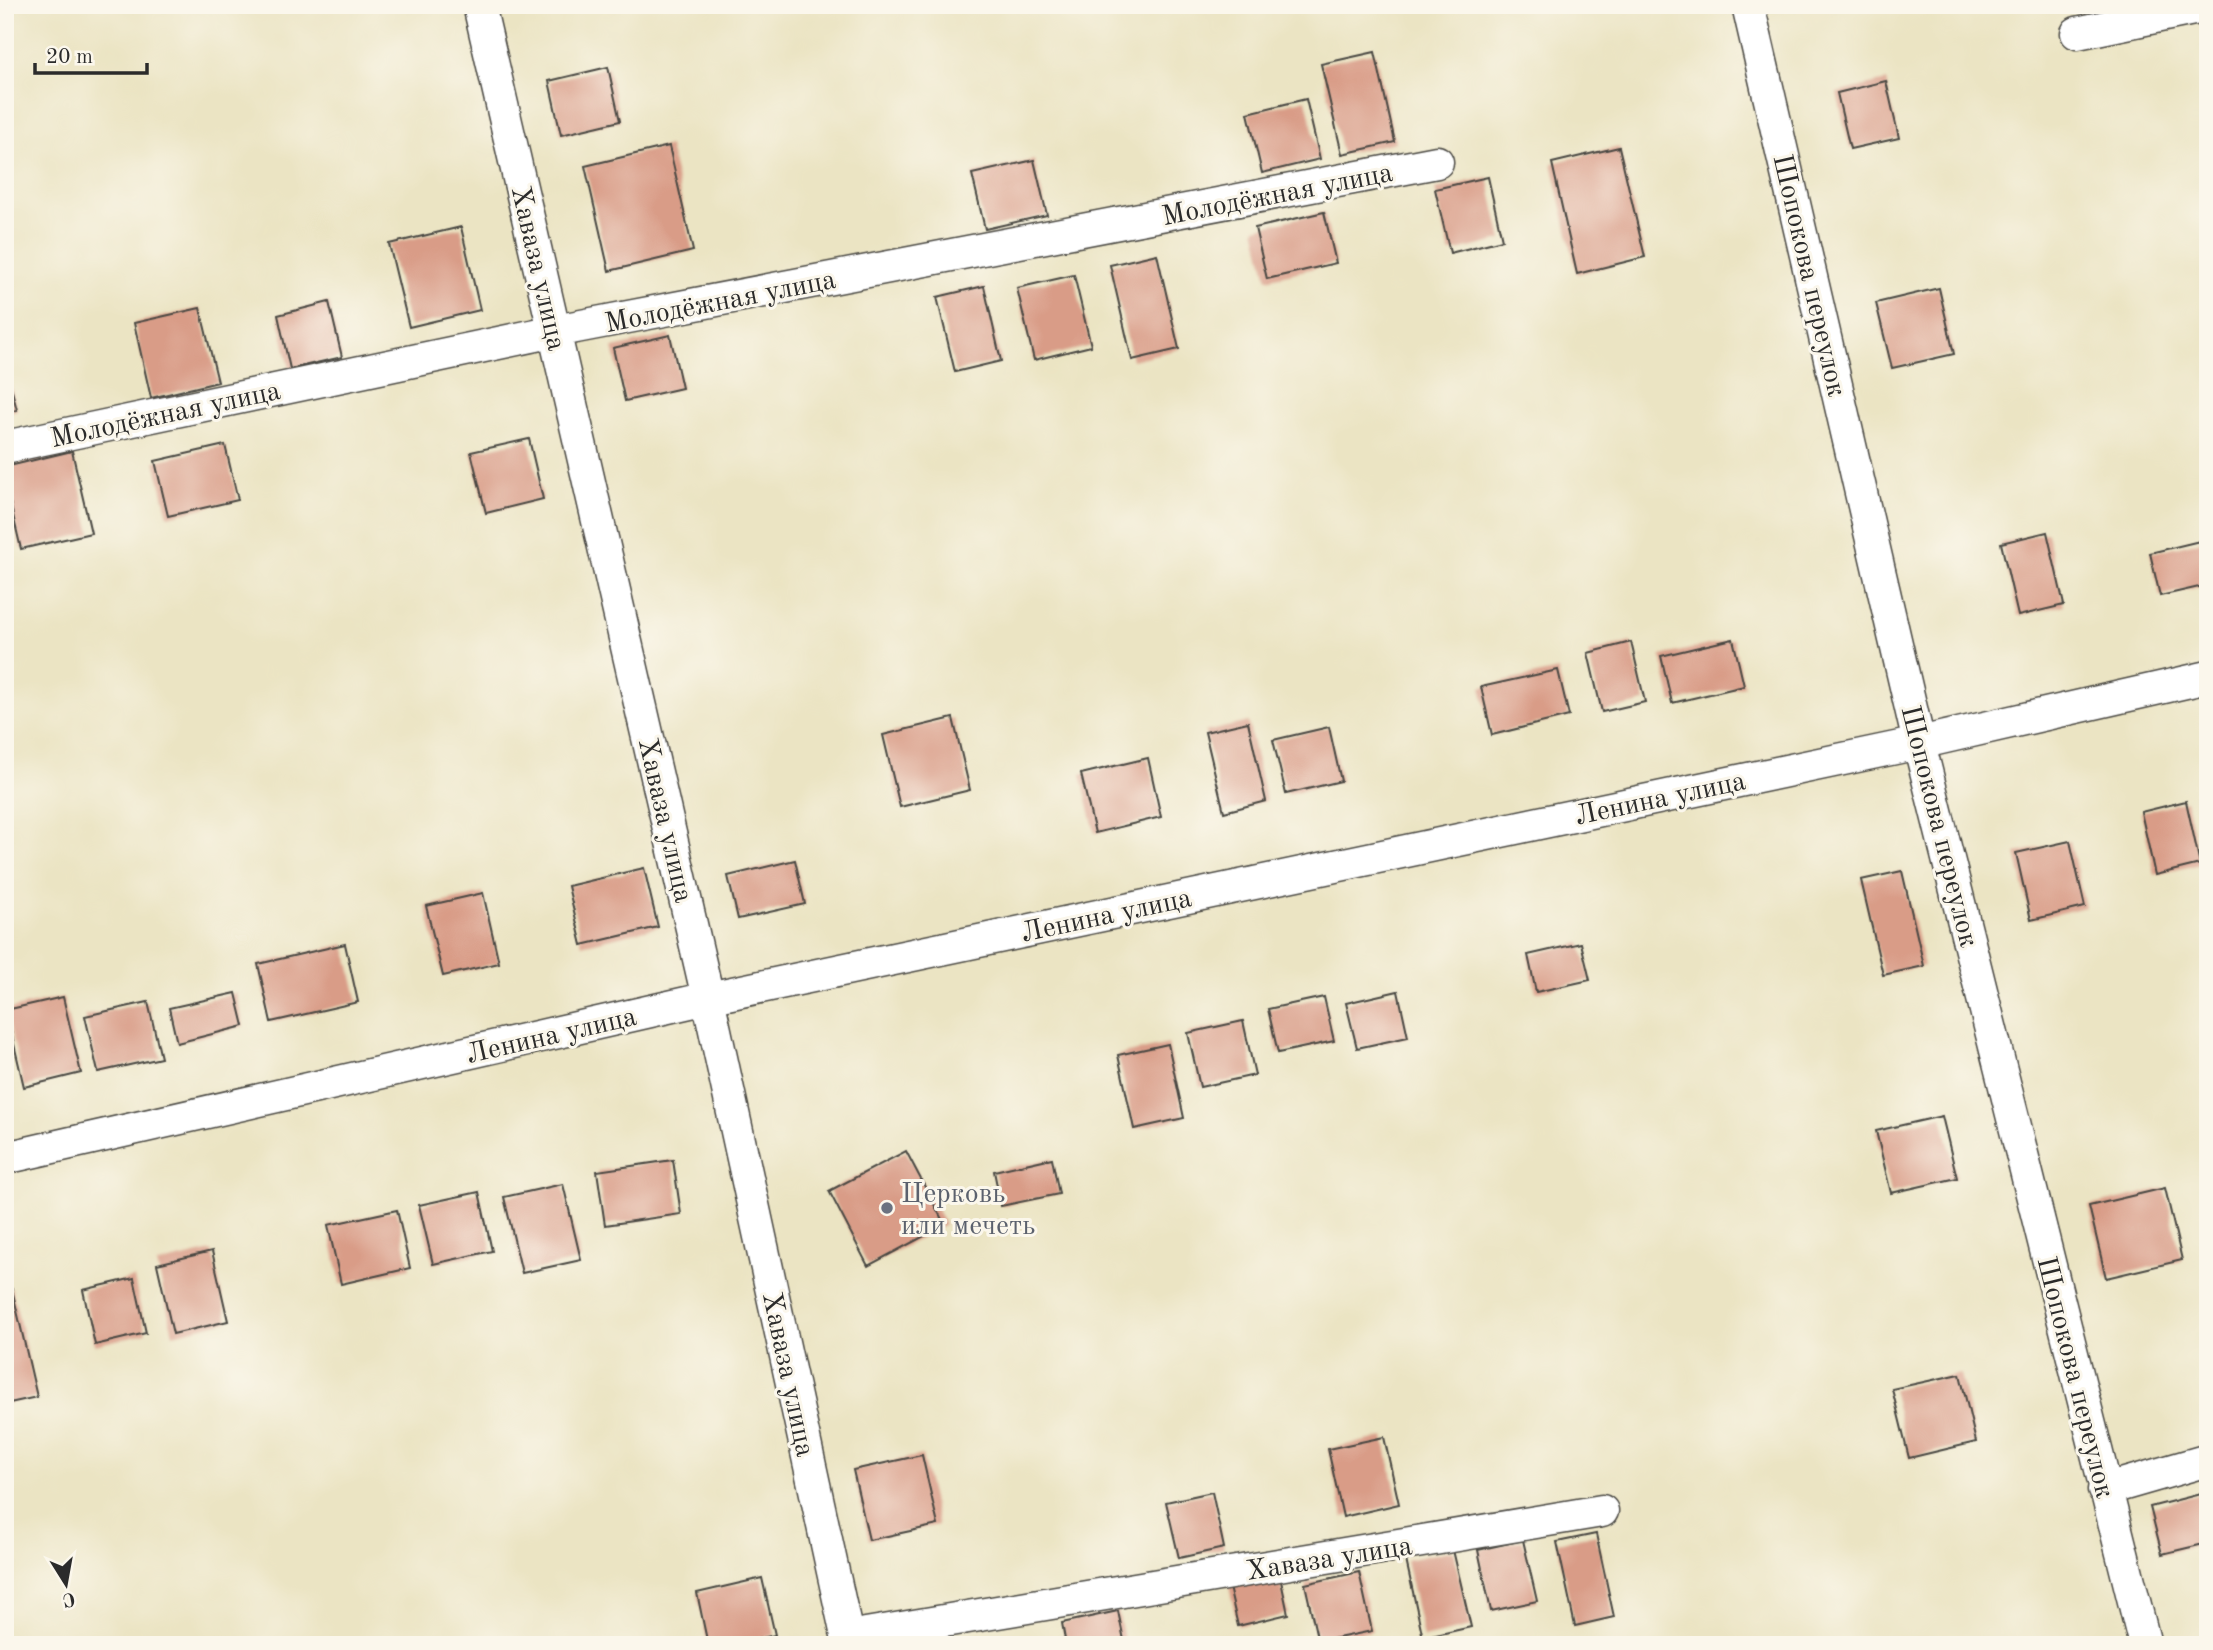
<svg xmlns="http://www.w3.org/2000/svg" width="2213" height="1650" font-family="'Old Standard TT',serif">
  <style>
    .building { fill: #d99c87 }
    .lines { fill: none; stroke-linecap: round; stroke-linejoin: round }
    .street-casing { stroke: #484742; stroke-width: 35 }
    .street { stroke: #fff; stroke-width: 32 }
    .worship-dot { fill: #6b7280; stroke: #fbf7ec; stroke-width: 2.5 }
    .labels { text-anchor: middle; stroke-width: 6; stroke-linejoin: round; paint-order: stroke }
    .street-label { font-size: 28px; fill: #2b2b2b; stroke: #fbf7ec }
    .worship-label { font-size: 28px; fill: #5b616d; stroke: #fbf7ec; text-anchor: start }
  </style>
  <rect width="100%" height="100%" fill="#fbf7ec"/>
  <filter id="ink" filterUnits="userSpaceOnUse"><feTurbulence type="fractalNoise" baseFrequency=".0143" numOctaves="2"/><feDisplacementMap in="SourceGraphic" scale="14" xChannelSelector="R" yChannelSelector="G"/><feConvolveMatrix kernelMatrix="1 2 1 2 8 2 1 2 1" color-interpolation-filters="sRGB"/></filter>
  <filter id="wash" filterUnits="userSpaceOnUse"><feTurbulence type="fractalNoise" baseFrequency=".00686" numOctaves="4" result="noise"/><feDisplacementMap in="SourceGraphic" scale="28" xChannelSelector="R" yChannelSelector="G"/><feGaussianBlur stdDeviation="1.57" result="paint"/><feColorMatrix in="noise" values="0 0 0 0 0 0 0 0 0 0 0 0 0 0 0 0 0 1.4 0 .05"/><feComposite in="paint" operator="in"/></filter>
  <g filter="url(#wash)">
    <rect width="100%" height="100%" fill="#ebe4c3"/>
    <g id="blocks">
      <!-- building -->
      <path class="building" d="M1375,52l20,90 -53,12 -21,-90z
        M608,67l12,54 -59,14 -12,-54z
        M1886,81l13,57 -49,11 -13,-56z
        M1306,99l14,60 -58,14 -14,-60z
        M669,146l24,105 -84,20 -24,-105z
        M1619,147l26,110 -68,17 -25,-111z
        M1034,160l13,55 -62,14 -13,-55z
        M1488,177l14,63 -52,13 -15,-64z
        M1324,212l12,51 -69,16 -12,-51z
        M461,227l19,83 -71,17 -20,-83z
        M1157,254l22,95 -47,11 -22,-95z
        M1074,275l17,71 -57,14 -17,-72z
        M984,286l17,75 -46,11 -18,-75z
        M1939,288l15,66 -62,14 -16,-65z
        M329,302l13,55 -52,12 -12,-54z
        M200,308l18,74 -67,16 -17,-75z
        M670,335l12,53 -57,13 -12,-53z
        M5,364l12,46 -12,3z
        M529,439l14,60 -57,14 -15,-61z
        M225,445l13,55 -70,16 -13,-55z
        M72,451l19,82 -70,16 -16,-68v-14z
        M2047,532l17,73 -46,11 -17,-73z
        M2208,539v46l-48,11 -10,-43z
        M1733,639l11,47 -72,17 -11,-47z
        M1631,642l14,60 -43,10 -14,-59z
        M1558,670l11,46 -77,19 -11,-48z
        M953,718l17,72 -70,17 -17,-72z
        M1248,722l18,79 -42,11 -19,-80z
        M1329,727l12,54 -55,13 -13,-54z
        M1148,758l13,59 -66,16 -14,-59z
        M2186,801l14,63 -45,11 -14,-63z
        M2070,841l15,66 -54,13 -15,-67z
        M795,860l10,44 -67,15 -10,-43z
        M644,868l14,59 -76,18 -14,-59z
        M1902,871l22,95 -41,9 -22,-95z
        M483,893l16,70 -56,13 -17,-70z
        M1581,943l9,37 -54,12 -8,-37z
        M345,944l13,58 -87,20 -13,-58z
        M1398,991l10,46 -51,11 -11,-45z
        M236,993l8,33 -67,17 -8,-35z
        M63,997l18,76 -57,14 -18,-77z
        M1324,997l10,44 -56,12 -10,-44z
        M148,1002l13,56 -63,14 -13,-56z
        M1243,1021l12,54 -55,12 -12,-54z
        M1168,1044l16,74 -50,11 -16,-74z
        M1942,1116l15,62 -66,15 -15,-62z
        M906,1151l39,74 -77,41 -39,-75z
        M1052,1158l7,36 -58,12 -7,-35z
        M673,1160l8,54 -76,11 -8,-54z
        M563,1184l18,76 -59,13 -18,-76z
        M2165,1188l17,72 -76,18 -17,-72z
        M479,1192l13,59 -59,13 -14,-59z
        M397,1210l13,58 -69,16 -13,-59z
        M212,1251l16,70 -55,13 -16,-70z
        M134,1278l12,55 -51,12 -12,-55z
        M12,1289l25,108 -32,7v-113z
        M1960,1374l16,68 -67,16 -17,-69z
        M1384,1437l15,67 -56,13 -15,-68z
        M922,1455l16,70 -69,15 -16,-70z
        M1212,1492l12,56 -45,10 -13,-56z
        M2208,1492v51l-46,11 -12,-47z
        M1596,1534l18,83 -39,9 -18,-84z
        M1523,1540l14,61 -46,10 -13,-61z
        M1453,1550l18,77 -48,11 -17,-78z
        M1359,1572l13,59 -54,11 -13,-58z
        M1280,1576l8,38 -50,12 -9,-39z
        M762,1578l13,57 -43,10h-24l-11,-52z
        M1118,1611l7,34h-59l-4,-22z"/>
    </g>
  </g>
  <g filter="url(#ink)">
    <use href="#blocks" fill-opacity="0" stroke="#484742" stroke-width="2"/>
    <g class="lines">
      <defs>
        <path id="street" d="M479,5l229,993 141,647
          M1748,5l171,738 226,902
          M2077,33l131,-27
          M5,447l550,-116 882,-169
          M5,1158l703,-160 1211,-255 289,-66
          M2104,1490l104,-30
          M848,1637l754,-126"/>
      </defs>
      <!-- street casing -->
      <use href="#street" class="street-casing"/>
      <!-- street -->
      <use href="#street" class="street"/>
    </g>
  </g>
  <!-- markers -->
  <circle class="worship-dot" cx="887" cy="1208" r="7"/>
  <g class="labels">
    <!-- street labels -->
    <g class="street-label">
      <text transform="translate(1277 193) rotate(-11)" y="10">Молодёжная улица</text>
      <text transform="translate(540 268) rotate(77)" y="10">Хаваза улица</text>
      <text transform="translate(1811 275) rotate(77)" y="10">Шопокова переулок</text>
      <text transform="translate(720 300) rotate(-11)" y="10">Молодёжная улица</text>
      <text transform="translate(165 413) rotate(-12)" y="10">Молодёжная улица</text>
      <text transform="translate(1660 797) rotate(-12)" y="10">Ленина улица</text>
      <text transform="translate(667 820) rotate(77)" y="10">Хаваза улица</text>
      <text transform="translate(1941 826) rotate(76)" y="10">Шопокова переулок</text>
      <text transform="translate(1106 914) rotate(-12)" y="10">Ленина улица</text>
      <text transform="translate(551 1034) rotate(-13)" y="10">Ленина улица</text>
      <text transform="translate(790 1374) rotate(78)" y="10">Хаваза улица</text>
      <text transform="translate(2077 1377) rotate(76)" y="10">Шопокова переулок</text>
      <text transform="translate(1329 1557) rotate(-9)" y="10">Хаваза улица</text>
    </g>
    <!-- worship labels -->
    <g class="worship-label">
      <text x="901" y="1202">Церковь<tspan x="901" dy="32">или мечеть</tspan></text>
    </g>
  </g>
  <!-- margin -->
  <rect width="2213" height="1650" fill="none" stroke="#fbf7ec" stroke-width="28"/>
  <!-- north arrow -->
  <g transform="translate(66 1584) rotate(169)" stroke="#fbf7ec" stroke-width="5" paint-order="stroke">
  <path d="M0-5L12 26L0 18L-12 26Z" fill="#2b2b2b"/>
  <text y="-10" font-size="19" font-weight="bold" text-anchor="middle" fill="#2b2b2b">С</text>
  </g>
  <!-- scale -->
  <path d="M35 63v10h112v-10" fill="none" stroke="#2b2b2b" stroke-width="3.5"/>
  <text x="46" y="63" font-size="21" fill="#2b2b2b" stroke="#fbf7ec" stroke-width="5" paint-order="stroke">20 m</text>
</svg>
